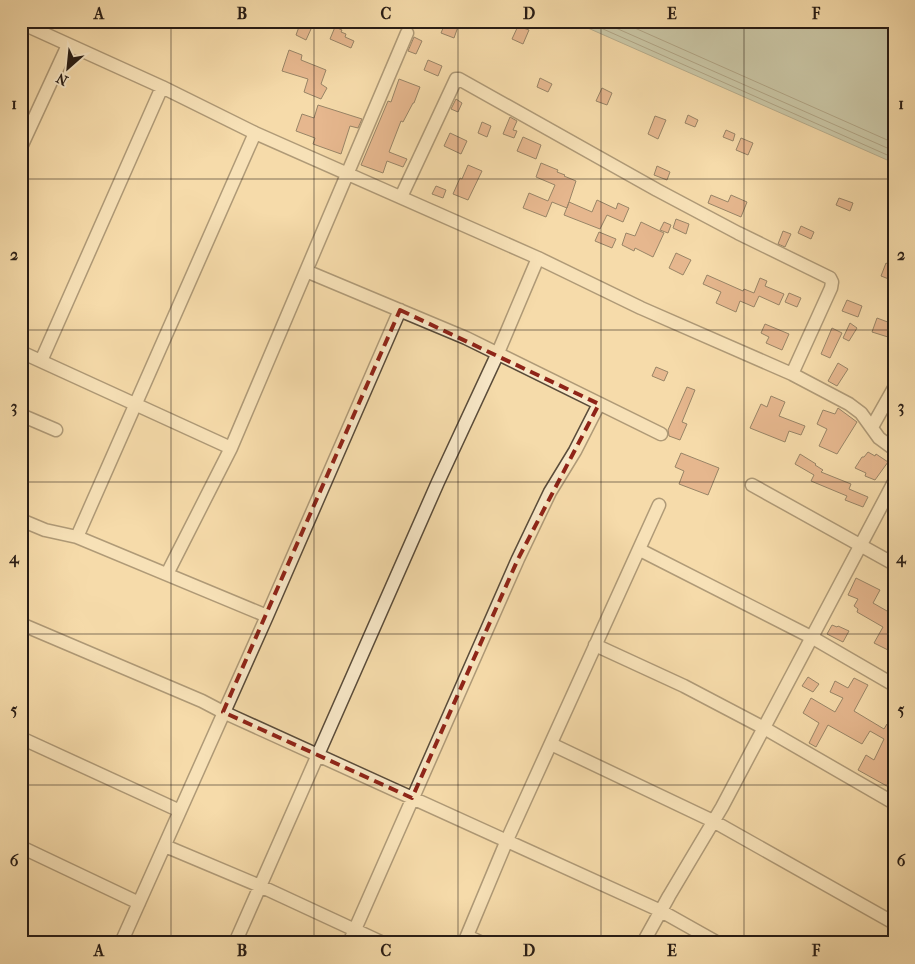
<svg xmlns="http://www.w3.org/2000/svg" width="915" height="964" font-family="'IM FELL French Canon',serif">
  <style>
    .water { fill: #9dbaaf; stroke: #6e7b71 }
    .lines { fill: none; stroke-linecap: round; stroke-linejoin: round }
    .shore { stroke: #626b62; stroke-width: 1 }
    .building { fill: #d28c6e; stroke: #271c15 }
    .minor-casing { stroke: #5a4c3a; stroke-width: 15 }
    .minor { stroke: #f8e8c8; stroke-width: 12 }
    .marked { fill: none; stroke: #8f2418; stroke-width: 4; stroke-dasharray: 10 6; stroke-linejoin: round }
    .grid { fill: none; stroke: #271c15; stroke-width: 1; stroke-opacity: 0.55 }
    .neatline { fill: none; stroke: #271c15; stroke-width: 2 }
    .grid-label { font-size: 16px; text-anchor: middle; font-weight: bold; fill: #271c15 }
  </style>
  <rect width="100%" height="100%" fill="#f5dbaa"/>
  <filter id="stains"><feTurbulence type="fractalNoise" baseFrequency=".004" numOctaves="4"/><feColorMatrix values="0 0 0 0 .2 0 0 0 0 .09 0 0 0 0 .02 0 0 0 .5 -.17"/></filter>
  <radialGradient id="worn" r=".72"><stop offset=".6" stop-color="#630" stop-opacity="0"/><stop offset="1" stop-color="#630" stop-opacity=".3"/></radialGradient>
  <!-- water -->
  <path class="water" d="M572,21h322v142z"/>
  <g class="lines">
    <!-- shore -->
    <path class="shore" d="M585,21l309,137
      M600,21l294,130
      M619,21l275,122"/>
  </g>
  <!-- building -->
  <path class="building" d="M446,21h7l6,3 -5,14 -13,-5z
    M300,24l11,5 -5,11 -10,-5z
    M518,26l11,4 -6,14 -11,-5z
    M335,27l7,3 -1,2 5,2 -1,3 9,4 -3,7 -21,-9z
    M414,37l8,4 -6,13 -8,-3z
    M289,50l13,5 -1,5 25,10 -5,14 6,4 -6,11 -17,-7 4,-13 -26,-8z
    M428,60l14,6 -4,10 -14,-6z
    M540,78l12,6 -4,8 -11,-5z
    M399,79l21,8 -6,16h-1l-10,19 -2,-1 -12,31 18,7 -4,8 -16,-6 -4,12 -22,-8 27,-64 3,1z
    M602,88l10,5 -5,12 -11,-4z
    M456,99l6,4 -4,9 -7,-3z
    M318,105l44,14 -4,9 -8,-2 -9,28 -28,-10 2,-6 -19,-7 6,-17 12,4z
    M688,115l10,5 -3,7 -10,-4z
    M655,116l11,4 -8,19 -10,-5z
    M510,117l7,4 -4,9 4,1 -3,7 -11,-4z
    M482,122l9,4 -4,11 -9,-4z
    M726,130l9,4 -2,7 -10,-4z
    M450,133l17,8 -6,13 -17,-8z
    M523,137l18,8 -5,14 -19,-8z
    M741,138l12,5 -5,12 -12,-5z
    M541,163l17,7 -1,2 8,3 -1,1 12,5 -9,27 -15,-6 -6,15 -23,-9 6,-15 19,8 7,-16 -19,-8z
    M468,165l14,6 -14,29 -15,-6 7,-16 2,1z
    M657,166l13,6 -3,8 -13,-5z
    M436,186l10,4 -3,8 -11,-4z
    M711,195l17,7 3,-7 16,7 -6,15 -33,-14z
    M839,198l14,5 -3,8 -14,-6z
    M597,200l19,9 2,-6 11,5 -6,14 -16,-7 -7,14 -36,-14 5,-13 23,10z
    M676,219l13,5 -3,10 -13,-6z
    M641,222l23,11 -11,24 -18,-9 -1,3 -12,-6 4,-12 9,3z
    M664,222l7,3 -3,8 -8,-3z
    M801,226l13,6 -3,7 -13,-6z
    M783,231l8,3 -6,13 -7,-3z
    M599,232l17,7 -4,9 -17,-7z
    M676,253l15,7 -8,15 -14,-7z
    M886,263l8,4v14l-13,-5z
    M707,275l36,16 1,-2 10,4 6,-15 7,3 -2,5 19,8 -5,11 -20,-9 -5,11 -14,-6 -4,11 -20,-9 5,-11 -18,-8z
    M789,293l12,5 -4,9 -12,-5z
    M847,300l15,6 -4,11 -16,-6z
    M877,318l16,6 -5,13 -16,-5z
    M850,323l7,5 -8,13 -6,-3z
    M765,324l24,10 -7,16 -16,-7 3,-6 -8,-4z
    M832,328l10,5 -12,25 -9,-4z
    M838,363l10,6 -11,17 -9,-5z
    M656,367l12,5 -4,9 -12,-5z
    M687,387l8,3 -13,32 5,2 -7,16 -11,-4 -1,-6z
    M771,396l14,6 -6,14 26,10 -4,9 -12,-4 -4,11 -35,-14 11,-24 6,3z
    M838,408l19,14 -20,32 -18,-8 8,-17 -10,-5 6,-14 12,4z
    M868,452l7,4 1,-2 12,8 -13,18 -10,-4 1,-3 -11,-5 7,-11h2z
    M681,453l38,15 -11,27 -29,-11 5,-13 -9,-4z
    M800,454l16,10 -1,1 8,5 -2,2 30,12 -2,5 19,8 -5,10 -18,-7 2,-4 -36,-15 3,-6 -19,-11z
    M856,578l24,12 -7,13 14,8 7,-14v56l-20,-10 9,-16 -26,-15 1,-3 -4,-3 4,-7 -10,-4z
    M832,625l5,2 1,-1 11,5 -6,11 -16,-8z
    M808,677l11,7 -6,8 -11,-6z
    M854,678l14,7 -14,26 30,18 3,-5 7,4v62l-36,-20 8,-15 8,5 10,-21 -14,-8 -8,13 -34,-19 -12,22 -7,-4 10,-20 -16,-10 8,-15 24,14 8,-14 -13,-6 5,-11 13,7z"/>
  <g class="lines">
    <defs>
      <path id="minor" d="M21,23l141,64 93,46 283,125 103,50 151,66 57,30 12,9 18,25 15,11
        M21,147l47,-102
        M401,197l55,-118h3l198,111 81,43 92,45 2,4 -1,6 -39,86
        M306,271l160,67 195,96
        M21,352l210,96
        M41,361l121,-274
        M21,415l35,15
        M872,427l22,-39
        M752,485l142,79
        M21,520l24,10 32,7 190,79
        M77,537l178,-404
        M640,550l173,88 81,47
        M167,574l64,-126 176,-415
        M21,624l181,77 21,11 438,199 57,32
        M595,645l89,41 80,42 130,75
        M21,738l159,73
        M551,744l162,77 181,102
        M165,846l95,40 123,57
        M21,847l118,56
        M467,936l15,7
        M121,943l146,-327 133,-306
        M235,943l203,-461 59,-127 41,-97
        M349,943l169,-384 32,-67 25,-41 24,-47
        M464,943l43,-103 152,-335
        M643,943l26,-47 53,-89 172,-325"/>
    </defs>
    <!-- minor casing -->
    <use href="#minor" class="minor-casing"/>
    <!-- minor -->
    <use href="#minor" class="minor"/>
  </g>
  <!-- marked area -->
  <path d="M0 0H915V964H0ZM400,310l199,94 -81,155 -106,239 -189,-86z" fill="#f5dbaa" fill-opacity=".55" fill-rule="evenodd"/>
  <path class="marked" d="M400,310l199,94 -81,155 -106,239 -189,-86z"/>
  <!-- grid -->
  <path class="grid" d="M171,21v922M314,21v922M458,21v922M601,21v922M744,21v922M21,179h873M21,330h873M21,482h873M21,634h873M21,785h873"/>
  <!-- margin -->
  <rect width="915" height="964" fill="none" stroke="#f5dbaa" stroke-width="55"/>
  <!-- north arrow -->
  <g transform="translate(68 68) rotate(207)" stroke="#f8e8c8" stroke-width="4" paint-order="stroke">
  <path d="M0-4L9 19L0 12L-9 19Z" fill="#271c15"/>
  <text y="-8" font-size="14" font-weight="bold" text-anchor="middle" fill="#271c15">N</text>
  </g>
  <rect x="28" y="28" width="860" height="908" class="neatline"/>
  <g class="grid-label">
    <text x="99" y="19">A</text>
    <text x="242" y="19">B</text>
    <text x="386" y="19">C</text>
    <text x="529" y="19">D</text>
    <text x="672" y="19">E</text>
    <text x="816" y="19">F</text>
    <text x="14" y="109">1</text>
    <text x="901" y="109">1</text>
    <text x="14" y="260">2</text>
    <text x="901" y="260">2</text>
    <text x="14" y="412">3</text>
    <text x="901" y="412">3</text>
    <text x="14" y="563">4</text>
    <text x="901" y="563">4</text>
    <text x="14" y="715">5</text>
    <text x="901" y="715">5</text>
    <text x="14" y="866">6</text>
    <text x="901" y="866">6</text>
    <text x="99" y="956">A</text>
    <text x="242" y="956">B</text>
    <text x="386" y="956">C</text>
    <text x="529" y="956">D</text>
    <text x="672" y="956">E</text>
    <text x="816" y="956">F</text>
  </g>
  <rect width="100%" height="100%" filter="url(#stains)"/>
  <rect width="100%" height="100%" fill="url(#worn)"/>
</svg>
